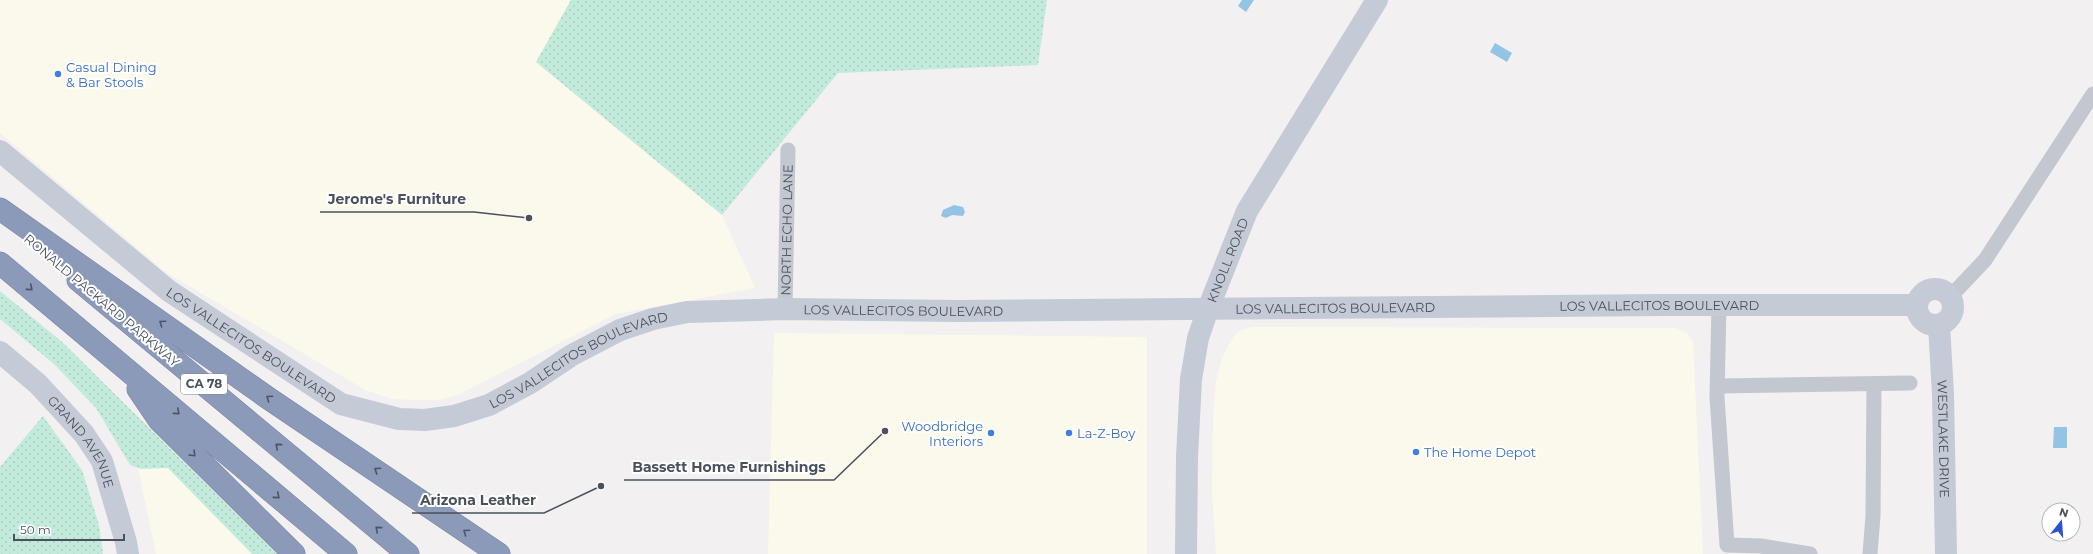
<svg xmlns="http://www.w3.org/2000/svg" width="2093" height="554" font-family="Montserrat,sans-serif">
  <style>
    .commercial { fill: #fbf9ec }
    .grass { fill: url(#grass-dots) }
    .water { fill: #94c4e4 }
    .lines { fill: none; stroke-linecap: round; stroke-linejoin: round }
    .highway-casing { stroke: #7884a6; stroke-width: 23 }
    .street { stroke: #c2c7d0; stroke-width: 15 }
    .secondary { stroke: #c5cad7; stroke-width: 22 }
    .highway { stroke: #8c9aba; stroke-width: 22 }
    .oneway { stroke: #4d5461 }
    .shop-dot { fill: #3f7fe0; stroke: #fff; stroke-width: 1.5 }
    .labels { text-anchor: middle; stroke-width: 4; stroke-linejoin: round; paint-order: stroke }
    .shield { fill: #fff; stroke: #80848d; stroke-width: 1 }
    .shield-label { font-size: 12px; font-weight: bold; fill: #4a505c }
    .shop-label { font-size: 13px; fill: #366cbe; stroke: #fff; text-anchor: start }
    .street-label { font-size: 13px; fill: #4a505c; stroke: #fff }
    .leader { fill: none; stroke: #4a505c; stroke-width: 1.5 }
    .callout-dot { fill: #4a505c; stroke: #fff; stroke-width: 1.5 }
    .callout-label { font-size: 14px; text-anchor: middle; font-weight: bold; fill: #4a505c; stroke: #fff; stroke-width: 4; stroke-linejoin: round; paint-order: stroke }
  </style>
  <defs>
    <pattern id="grass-dots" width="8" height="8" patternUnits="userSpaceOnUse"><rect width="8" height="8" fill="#c3ebdb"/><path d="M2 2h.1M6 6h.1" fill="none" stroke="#a9cbbe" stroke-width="1.8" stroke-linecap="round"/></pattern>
  </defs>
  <rect width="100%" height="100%" fill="#f2f0f0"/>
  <!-- commercial -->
  <path class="commercial" d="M0,0h571l-35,62 186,153 33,73 -139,26 -158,81 -20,5h-25l-20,-1 -26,-8 -200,-118 -167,-140z
    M1252,327l424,1 11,5 6,9 10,212h-487l-4,-63 1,-73 3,-37 6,-23 7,-14 8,-12z
    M774,333l373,4v217h-379z
    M138,468h30l84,86h-96z"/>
  <!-- grass -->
  <path class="grass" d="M571,0h476l-9,65 -200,8 -116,142 -186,-153z
    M0,291l61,50 216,213h-25l-84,-86 -27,1 -11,-4 -34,-57 -42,-44 -54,-45z
    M43,416l39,54 17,55 4,29h-103v-87z"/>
  <!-- water -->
  <path class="water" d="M1242,0h12l-8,12 -8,-6z
    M1495,43l17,10 -5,9 -17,-10z
    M954,205l9,2 2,5 -2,4 -11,-1 -6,3 -5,-2 2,-6z
    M2054,427h13v21h-14z"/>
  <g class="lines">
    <defs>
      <path id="highway" d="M0,209l268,189 231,156
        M0,263l346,291
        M78,280l330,274
        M138,389l21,31 135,134"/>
    </defs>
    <!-- highway casing -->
    <use href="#highway" class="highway-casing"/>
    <!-- street -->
    <g class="street">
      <path d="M1950,297l35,-37 108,-166"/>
      <path d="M1719,305l-2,92 10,148 34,1 49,8"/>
      <path id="s1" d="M785,309l3,-159"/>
      <path d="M1718,386l192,-3"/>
      <path d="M1870,554l3,-38 1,-132"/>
    </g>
    <!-- secondary -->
    <g class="secondary">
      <path id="s2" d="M0,151l169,140 172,113 58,15 26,1 29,-4 35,-11 41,-22 42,-28 48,-25 33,-11 34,-7 98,-3 173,2 701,-6h258"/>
      <circle cx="1935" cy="307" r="18"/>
      <path id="s3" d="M1939,325l4,69 3,160"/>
      <path id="s4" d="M0,352l38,32 46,50 18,27 24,81 2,12"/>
      <path id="s5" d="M1186,554l1,-97 4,-78 7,-41 10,-29 39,-98 130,-211"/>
    </g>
    <!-- highway -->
    <use href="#highway" class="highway"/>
  </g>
  <!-- one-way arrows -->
  <defs><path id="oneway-chevron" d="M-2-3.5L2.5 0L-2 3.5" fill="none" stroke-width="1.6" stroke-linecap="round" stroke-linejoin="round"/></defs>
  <g class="oneway">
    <use href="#oneway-chevron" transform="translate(30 288) rotate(40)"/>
    <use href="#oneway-chevron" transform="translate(162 323) rotate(-145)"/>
    <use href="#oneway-chevron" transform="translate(269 398) rotate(-145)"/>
    <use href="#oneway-chevron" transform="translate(177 412) rotate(40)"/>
    <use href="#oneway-chevron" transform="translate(278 446) rotate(-140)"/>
    <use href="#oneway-chevron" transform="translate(193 454) rotate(45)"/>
    <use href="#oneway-chevron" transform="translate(377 470) rotate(-146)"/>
    <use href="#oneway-chevron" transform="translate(277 496) rotate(40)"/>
    <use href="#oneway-chevron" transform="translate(378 529) rotate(-140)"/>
    <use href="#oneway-chevron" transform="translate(466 532) rotate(-145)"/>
  </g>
  <!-- markers -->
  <g class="shop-dot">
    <circle cx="58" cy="74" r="4"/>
    <circle cx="991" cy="433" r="4"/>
    <circle cx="1069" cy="433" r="4"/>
    <circle cx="1416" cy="452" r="4"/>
  </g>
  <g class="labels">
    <!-- shield labels -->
    <rect class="shield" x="181" y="374" width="46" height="20" rx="3"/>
    <g class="shield-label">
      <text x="204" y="388">CA 78</text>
    </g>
    <!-- shop labels -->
    <g class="shop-label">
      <text x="66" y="72">Casual Dining<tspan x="66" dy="15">&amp; Bar Stools</tspan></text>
      <text x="983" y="431" text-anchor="end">Woodbridge<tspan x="983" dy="15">Interiors</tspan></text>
      <text x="1077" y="438">La-Z-Boy</text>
      <text x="1424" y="457">The Home Depot</text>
    </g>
    <!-- street labels -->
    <g class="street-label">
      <text dy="5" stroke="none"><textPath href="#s1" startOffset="79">NORTH ECHO LANE</textPath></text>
      <text dy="5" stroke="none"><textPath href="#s5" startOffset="300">KNOLL ROAD</textPath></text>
      <text transform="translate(102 300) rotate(40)" y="5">RONALD PACKARD PARKWAY</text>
      <text dy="5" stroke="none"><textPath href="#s2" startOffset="1770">LOS VALLECITOS BOULEVARD</textPath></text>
      <text dy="5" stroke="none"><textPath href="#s2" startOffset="1446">LOS VALLECITOS BOULEVARD</textPath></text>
      <text dy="5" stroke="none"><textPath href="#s2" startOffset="1014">LOS VALLECITOS BOULEVARD</textPath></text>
      <text dy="5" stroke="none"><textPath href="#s2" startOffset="318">LOS VALLECITOS BOULEVARD</textPath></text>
      <text dy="5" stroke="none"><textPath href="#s2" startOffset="678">LOS VALLECITOS BOULEVARD</textPath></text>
      <text dy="5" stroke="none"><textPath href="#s3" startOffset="114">WESTLAKE DRIVE</textPath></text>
      <text dy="5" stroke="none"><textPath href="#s4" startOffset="123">GRAND AVENUE</textPath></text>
    </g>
  </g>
  <!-- callouts -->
  <path class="leader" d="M529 218L474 212H320M885 431L834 480H624M601 486L544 513H412"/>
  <g class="callout-dot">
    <circle cx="529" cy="218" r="4"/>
    <circle cx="885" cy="431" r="4"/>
    <circle cx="601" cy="486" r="4"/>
  </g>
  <g class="callout-label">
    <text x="397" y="204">Jerome's Furniture</text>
    <text x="729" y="472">Bassett Home Furnishings</text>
    <text x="478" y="505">Arizona Leather</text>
  </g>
  <!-- north arrow -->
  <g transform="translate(2061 522) rotate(17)"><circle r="19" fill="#ffffff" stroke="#b7b9be"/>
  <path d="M0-3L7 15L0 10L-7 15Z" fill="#2a52d2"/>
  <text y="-6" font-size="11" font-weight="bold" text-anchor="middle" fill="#4a505c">N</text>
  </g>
  <!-- scale -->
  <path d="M14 534v6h110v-6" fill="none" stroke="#4a505c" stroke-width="2"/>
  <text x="20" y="534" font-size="12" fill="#4a505c" stroke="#ffffff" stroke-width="3" paint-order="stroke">50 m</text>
</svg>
